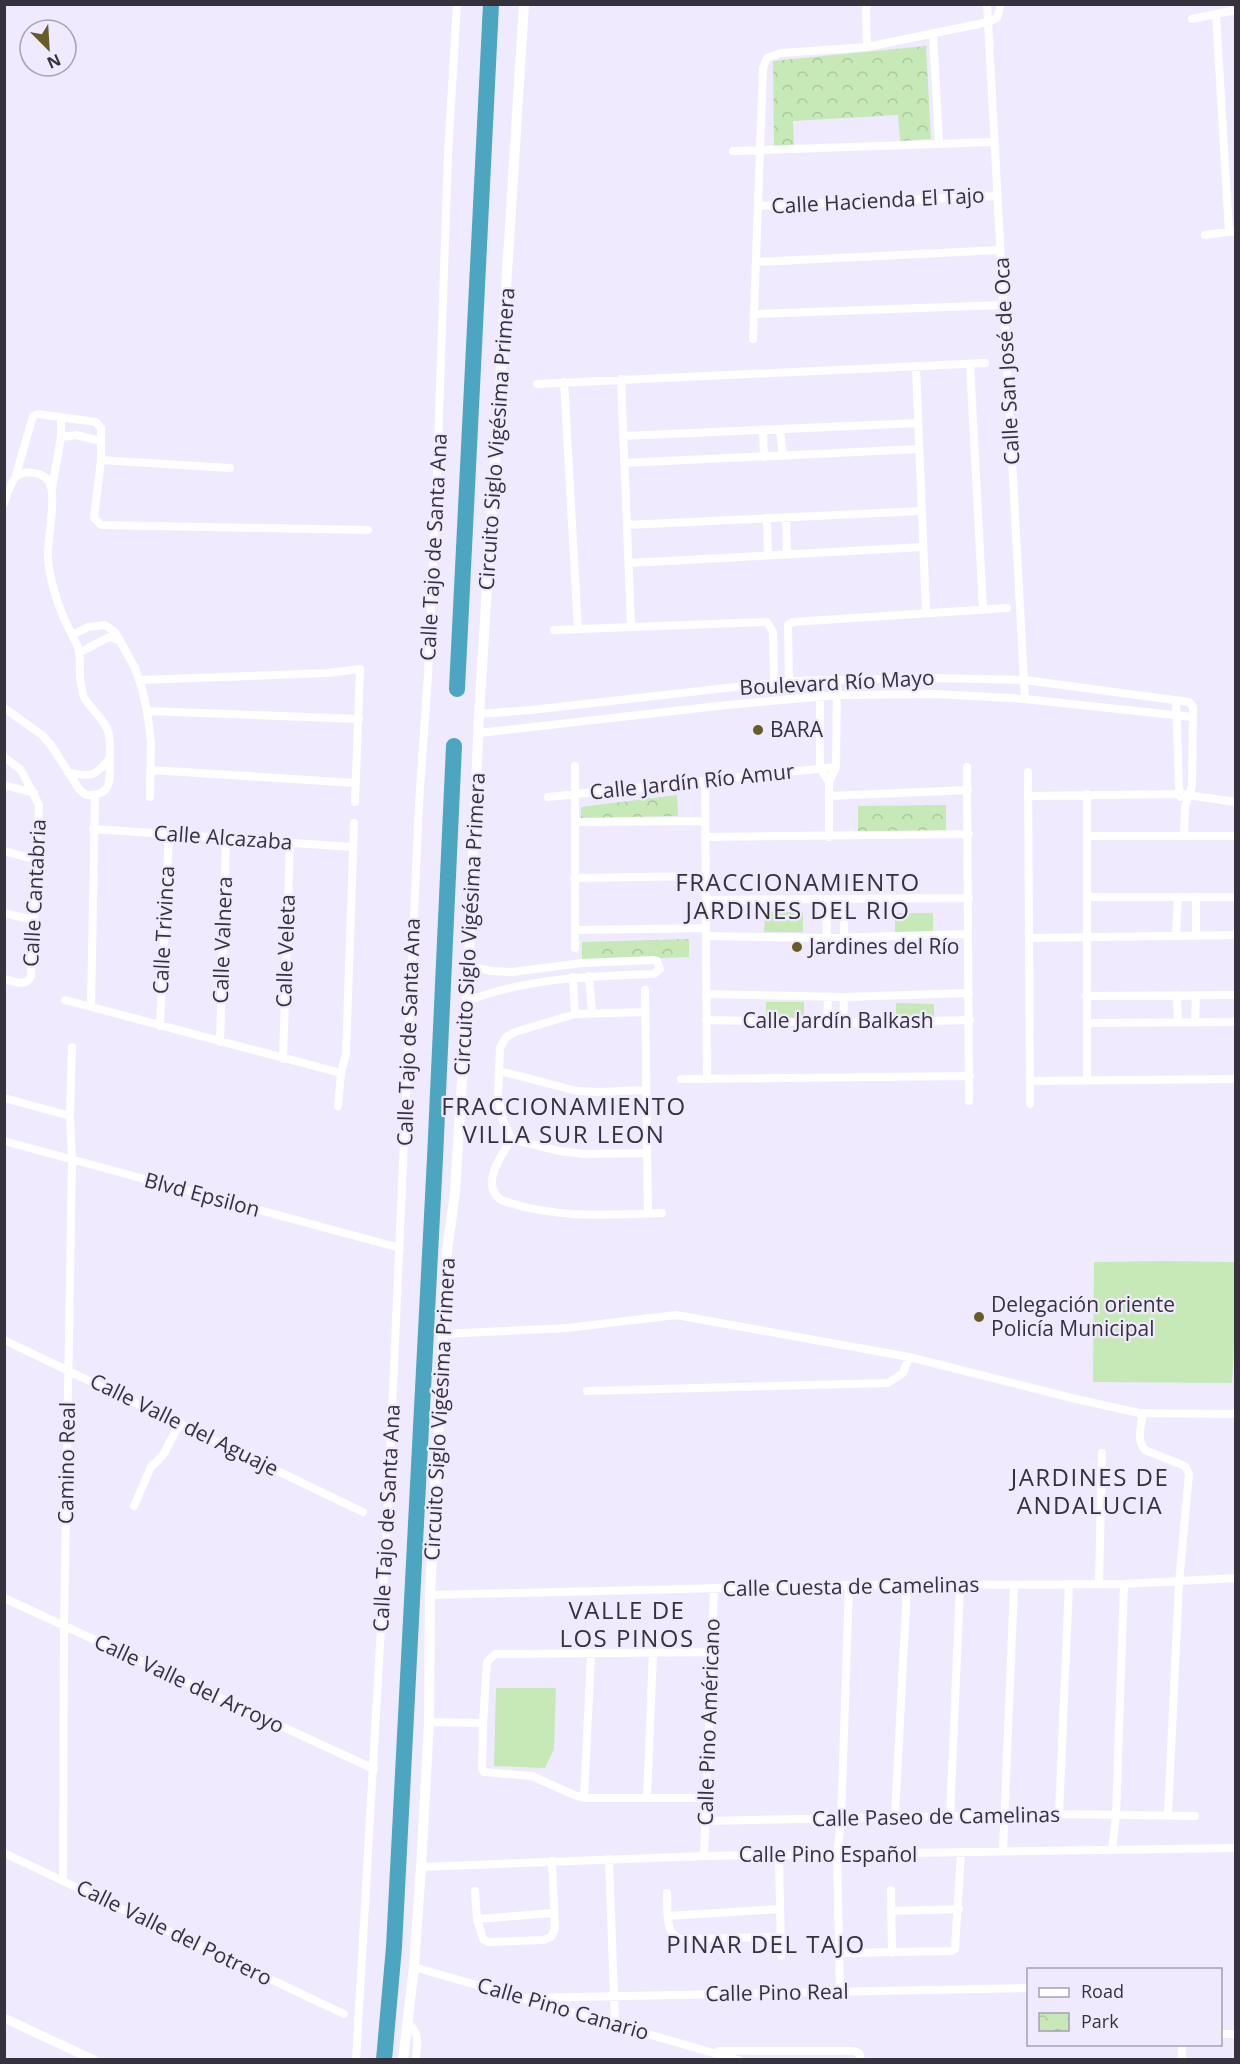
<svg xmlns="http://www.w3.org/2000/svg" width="1240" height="2064" font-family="'Open Sans',sans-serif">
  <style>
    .grass { fill: #c6e9b7 }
    .park { fill: url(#park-crowns) }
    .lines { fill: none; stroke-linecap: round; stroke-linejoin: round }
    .river { stroke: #4ca6c1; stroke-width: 16 }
    .minor { stroke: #fff; stroke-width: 8 }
    .tertiary { stroke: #fff; stroke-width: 9 }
    .secondary { stroke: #fff; stroke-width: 10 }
    .poi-dot { fill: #675b28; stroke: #f0eaff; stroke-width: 2 }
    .labels { text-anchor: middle; stroke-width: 4.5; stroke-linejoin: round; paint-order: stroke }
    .street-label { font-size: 21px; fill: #36323d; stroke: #f0eaff }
    .poi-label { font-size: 21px; fill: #36323d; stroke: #f0eaff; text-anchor: start }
    .quarter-label { font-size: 24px; letter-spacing: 1.5px; fill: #36323d; stroke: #f0eaff }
  </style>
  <defs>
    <pattern id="park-crowns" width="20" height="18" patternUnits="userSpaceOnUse" patternTransform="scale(1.5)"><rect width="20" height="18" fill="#c6e9b7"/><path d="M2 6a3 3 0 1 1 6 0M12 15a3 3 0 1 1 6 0" fill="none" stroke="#abc89e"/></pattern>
  </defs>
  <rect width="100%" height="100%" fill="#f0eaff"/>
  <!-- grass -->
  <path class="grass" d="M765,912h38v20h-39z
    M895,913h38v21l-38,-1z
    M766,1002h38v21l-38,-1z
    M896,1003l38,1v20h-38z
    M1164,1261l71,1v59l-3,62 -139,-1 1,-120z
    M496,1688h60l-2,61 -9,19 -51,-2z"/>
  <!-- park -->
  <path class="park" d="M926,46l5,93 -31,2 -2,-26 -105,6 1,25 -20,1 -1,-86z
    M677,795l1,21 -97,2v-11z
    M946,805v26l-88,1v-26z
    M689,939v18l-107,4v-19z"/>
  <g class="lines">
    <!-- river -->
    <path class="river" d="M457,689l34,-685
      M384,2060l10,-113 41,-789 19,-412"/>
    <!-- minor -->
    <path class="minor" d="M987,4l38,695
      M1216,14l13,218
      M1192,19l44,-9
      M933,33l6,110
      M867,47l-1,-37 1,-6
      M733,151l261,-9
      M758,206l239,-10
      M1205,235l31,-4
      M756,262l244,-12
      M754,314l249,-9
      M753,339l10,-271 4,-10 14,-5 86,-6 121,-25 9,-4 4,-14
      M970,364l13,245
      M916,368l10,244
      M621,379l10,247
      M564,382l14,247
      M537,384l448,-21
      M780,430l3,26
      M763,431l1,26
      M623,436l295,-13
      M61,437l15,-2 24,6
      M101,460l129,8
      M624,463l295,-14
      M15,478l18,-62 5,-2 58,8 5,6v32l-7,58 7,7 267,5
      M52,488l9,-51v-20
      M4,503c3,-8 6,-19 11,-25 8,-9 26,-6 33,2 10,13 -1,59 0,77 1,23 9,45 18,66 4,8 9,16 12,25 4,11 0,24 3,36 1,4 1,9 3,13 6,12 19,20 24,34 3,10 2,21 2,31 0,21 1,34 -24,33l-7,-6 -28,-44 -9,-10 -38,-27
      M786,517l1,37
      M767,518l1,37
      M627,525l295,-14
      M629,563l294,-16
      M554,630l213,-8 6,10 1,51
      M72,635l16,-8 17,-2 10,7 20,36 7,21 5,22 4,31 -1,55
      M79,653l28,-15 4,-1 7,3
      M139,680l189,-7 32,-4 -5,133
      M820,680v88l9,14
      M789,681l-1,-56 5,-3 214,-14
      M1176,700l3,87 2,10
      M147,711l212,8
      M479,714l52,-4 258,-29 142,-3 94,2 164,22 4,5 -1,79 -7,21 -1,28
      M479,733l248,-28 110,-10 99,-1 89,5 167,18
      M4,757l17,13 18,35 -8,171c-5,12 -16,5 -27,3
      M967,767l2,334
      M152,770l204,13
      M68,772c22,6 28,4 42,-14
      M1028,772l2,332
      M705,780l2,299
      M4,785l30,8
      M1087,794v285
      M829,796l139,-6
      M1029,796l151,-2 56,8
      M548,797l288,-30
      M575,822l130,-1
      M93,829l260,18
      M1087,836h149
      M706,837l263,-3
      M829,837v-55l7,-15 1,-87
      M4,851l33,9
      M574,878l132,-2
      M1088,897h148
      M706,900l263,-2
      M826,900l1,38
      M4,913l30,7
      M575,930l131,-2
      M1176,935l2,-38
      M1196,935v-38
      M706,936l121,2 141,-4
      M844,938v-38
      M1030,938l206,-3
      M575,948v-182
      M589,976l3,37
      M573,977l2,37
      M645,990l3,223
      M706,994l138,3 125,-4
      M1177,995l1,28
      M1086,996l150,-1
      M65,1000l276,73
      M467,1001c60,-23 123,-25 187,-27l6,-5 -3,-8 -4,-1 -71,3 -70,9 -21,-1 -23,-5
      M91,1007l4,-212
      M645,1012l-70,2 -60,18 -9,5 -6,11 -2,47 4,23 9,21c-9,17 -32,45 -10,61 52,19 106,15 161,13
      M706,1020l137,3 127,-3
      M827,1023l1,-26
      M843,1023l1,-26
      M1087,1023l149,-1
      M1195,1023l1,-28
      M160,1026l9,-192
      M220,1042l6,-204
      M283,1059l7,-217
      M500,1071l77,20 22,1 47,-2
      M681,1079l289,-3
      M1030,1081l206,-2
      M4,1098l66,18
      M338,1106l3,-33 5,-19 8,-231
      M511,1139l49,12 24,3 63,-1
      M4,1141l396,107
      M443,1334l124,-6 109,-13 233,42 167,42 63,14 97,1
      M4,1340l359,172
      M587,1391l301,-8 15,-10 6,-16
      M1143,1413c-2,13 -7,27 2,37l40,16 4,8 -10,108 -11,232
      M134,1506l17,-39 12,-12 17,-32
      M1099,1583l3,-130
      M430,1595l419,-10 275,-1 112,-6
      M4,1598l370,171
      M429,1722l54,1
      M647,1797l6,-144
      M584,1798l7,-144
      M705,1798h-121l-10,-3 -42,-19 -48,-4 -2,-3 1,-46 4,-61 8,-8 218,-2
      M1059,1814l10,-230
      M895,1816l12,-230
      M950,1817l10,-231
      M705,1821l354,-7 136,2
      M1112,1850l4,-35 8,-231
      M1003,1851l11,-265
      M4,1853l340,161
      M779,1854l2,102
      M704,1856l10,-267
      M609,1859l6,164
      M421,1867l283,-11 532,-8
      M63,1880l1,-254 8,-466 -2,-44 2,-69
      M891,1890l1,63
      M475,1891l2,28 6,20 5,3 55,-2 8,-3 4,-8 -3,-68
      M667,1893c1,14 -3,41 13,46l100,-2
      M892,1911l67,-2
      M668,1916l112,-7
      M477,1919l77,-6
      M839,1953l113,-2 3,-2 6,-96
      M414,1967l324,93
      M840,1991l-3,-136 4,-35 8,-235
      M525,1998l503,-10
      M407,2023c14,9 10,22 9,37
      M1220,2034h16
      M719,2051h134l6,2 2,7
      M356,2060l31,-537 32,-720 9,-128 9,-202 11,-319 9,-150
      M1182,2060v-16"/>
    <!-- tertiary -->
    <path class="tertiary" d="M4,2018l90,42"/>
    <!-- secondary -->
    <path class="secondary" d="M403,2060l11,-93 7,-100 8,-145 1,-127 17,-343 8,-60 12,-191 12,-287 45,-710"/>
  </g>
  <!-- markers -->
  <g class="poi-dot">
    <circle cx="758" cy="730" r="6"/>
    <circle cx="797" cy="947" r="6"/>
    <circle cx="979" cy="1317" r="6"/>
  </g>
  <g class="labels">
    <!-- street labels -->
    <g class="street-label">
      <text transform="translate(878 201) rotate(-3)" y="7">Calle Hacienda El Tajo</text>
      <text transform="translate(1007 361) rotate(-93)" y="7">Calle San José de Oca</text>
      <text transform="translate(497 439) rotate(-86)" y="7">Circuito Siglo Vigésima Primera</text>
      <text transform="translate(434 547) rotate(-87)" y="7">Calle Tajo de Santa Ana</text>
      <text transform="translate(837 683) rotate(-3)" y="7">Boulevard Río Mayo</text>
      <text transform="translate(692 782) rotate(-6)" y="7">Calle Jardín Río Amur</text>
      <text transform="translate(223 838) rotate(4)" y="7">Calle Alcazaba</text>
      <text transform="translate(35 893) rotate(-87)" y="7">Calle Cantabria</text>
      <text transform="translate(470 924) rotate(-87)" y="7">Circuito Siglo Vigésima Primera</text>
      <text transform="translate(164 930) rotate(-87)" y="7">Calle Trivinca</text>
      <text transform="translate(223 940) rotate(-88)" y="7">Calle Valnera</text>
      <text transform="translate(286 951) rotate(-88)" y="7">Calle Veleta</text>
      <text x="838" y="1028">Calle Jardín Balkash</text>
      <text transform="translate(409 1032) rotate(-88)" y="7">Calle Tajo de Santa Ana</text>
      <text transform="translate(202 1195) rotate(15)" y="7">Blvd Epsilon</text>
      <text transform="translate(440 1409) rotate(-87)" y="7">Circuito Siglo Vigésima Primera</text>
      <text transform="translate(184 1425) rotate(26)" y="7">Calle Valle del Aguaje</text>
      <text transform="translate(67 1463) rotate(-89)" y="7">Camino Real</text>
      <text transform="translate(387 1518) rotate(-87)" y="7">Calle Tajo de Santa Ana</text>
      <text transform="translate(851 1587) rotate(-1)" y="7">Calle Cuesta de Camelinas</text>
      <text transform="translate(189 1684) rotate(25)" y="7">Calle Valle del Arroyo</text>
      <text transform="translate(709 1722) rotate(-88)" y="7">Calle Pino Américano</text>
      <text transform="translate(936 1817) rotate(-1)" y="7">Calle Paseo de Camelinas</text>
      <text x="828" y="1862">Calle Pino Español</text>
      <text transform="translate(174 1933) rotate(26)" y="7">Calle Valle del Potrero</text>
      <text transform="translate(777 1993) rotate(-1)" y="7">Calle Pino Real</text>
      <text transform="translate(563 2009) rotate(16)" y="7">Calle Pino Canario</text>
    </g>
    <!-- poi labels -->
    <g class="poi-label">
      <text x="770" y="737">BARA</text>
      <text x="809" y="954">Jardines del Río</text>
      <text x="991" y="1312">Delegación oriente<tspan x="991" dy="24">Policía Municipal</tspan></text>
    </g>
    <!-- quarter labels -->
    <g class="quarter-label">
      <text x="798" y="891">FRACCIONAMIENTO<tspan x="798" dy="28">JARDINES DEL RIO</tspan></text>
      <text x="564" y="1115">FRACCIONAMIENTO<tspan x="564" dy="28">VILLA SUR LEON</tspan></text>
      <text x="1090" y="1486">JARDINES DE<tspan x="1090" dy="28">ANDALUCIA</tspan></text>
      <text x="627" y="1619">VALLE DE<tspan x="627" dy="28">LOS PINOS</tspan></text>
      <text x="766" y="1953">PINAR DEL TAJO</text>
    </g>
  </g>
  <!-- border -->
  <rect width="1240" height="2064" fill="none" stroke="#36323d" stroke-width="12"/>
  <!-- legend -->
  <rect x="1027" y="1968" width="195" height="78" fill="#f0eaff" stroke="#a6a0b1" stroke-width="1.5"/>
  <rect x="1039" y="1988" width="30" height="9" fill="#ffffff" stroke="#a6a0b1" stroke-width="1.5"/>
  <text x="1081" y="1998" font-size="18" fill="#36323d">Road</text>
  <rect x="1039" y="2013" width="30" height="18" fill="url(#park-crowns)" stroke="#a6a0b1" stroke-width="1.5"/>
  <text x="1081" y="2028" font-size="18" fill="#36323d">Park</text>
  <!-- north arrow -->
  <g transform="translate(48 48) rotate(156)"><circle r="28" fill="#f0eaff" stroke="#a6a0b1" stroke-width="1.5"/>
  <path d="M0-4.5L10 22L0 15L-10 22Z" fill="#675b28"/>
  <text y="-9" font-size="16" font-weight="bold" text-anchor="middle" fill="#36323d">N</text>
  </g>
</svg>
